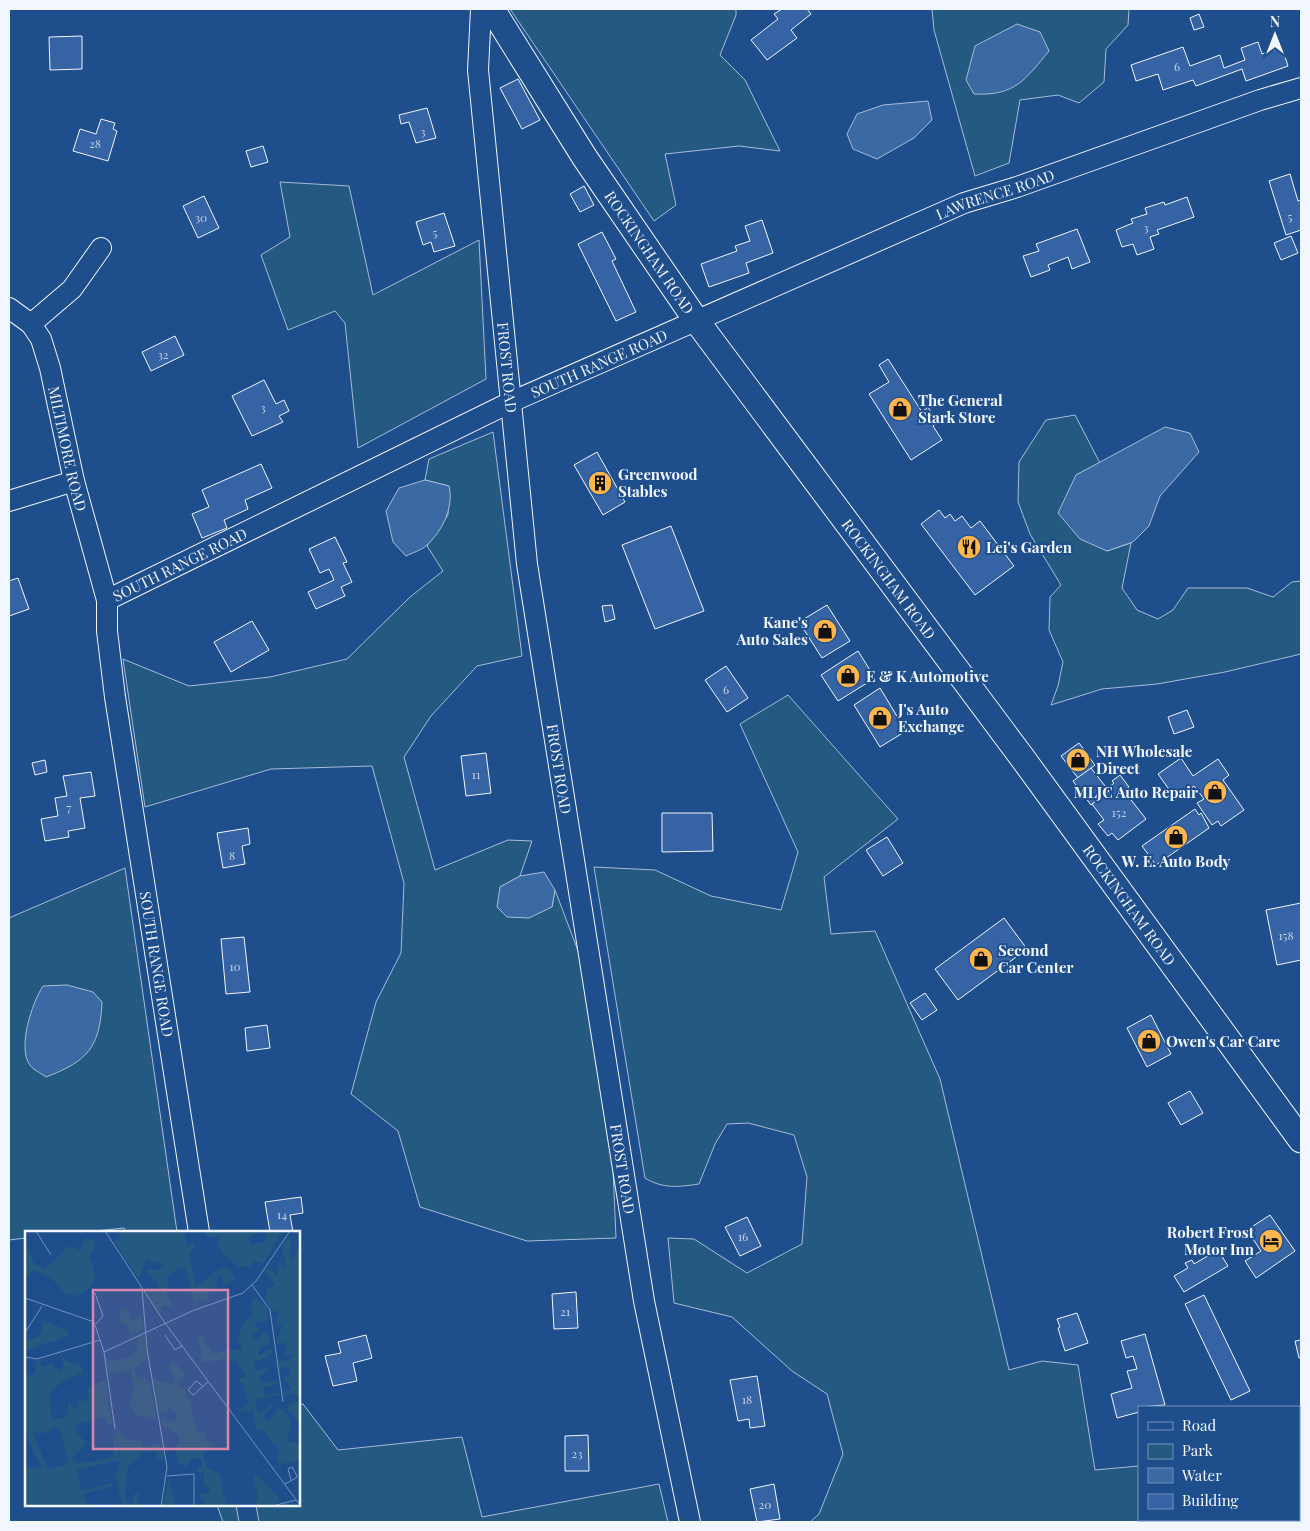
<svg xmlns="http://www.w3.org/2000/svg" width="1310" height="1531" font-family="'Playfair Display',serif">
<style>
.green{fill:#245a82;stroke:#a8bbd7}
.water{fill:#3b69a3;stroke:#a8bbd7}
.building{fill:#3563a3;stroke:#f2f6ff}
.lines{fill:none;stroke-linecap:round;stroke-linejoin:round}
.minor-casing{stroke:#f2f6ff;stroke-width:22}
.major-casing{stroke:#f2f6ff;stroke-width:27}
.minor{stroke:#1f4e8c;stroke-width:20}
.major{stroke:#1f4e8c;stroke-width:25}
.labels{text-anchor:middle;dominant-baseline:central;stroke-width:4;stroke-linejoin:round;paint-order:stroke}
.number-label{font-size:12px;fill:#c3d1e8}
.street-label{font-size:15px;fill:#f2f6ff;stroke:#1f4e8c}
.poi-label{font-size:15px;font-weight:bold;fill:#f2f6ff;stroke:#1f4e8c;text-anchor:start}
.inset-road{fill:none;stroke:#7391ba;stroke-width:1}
.view{fill:#da87ad;fill-opacity:0.15;stroke:#da87ad;stroke-width:2.5}
.inset-edge{fill:none;stroke:#f2f6ff;stroke-width:2.5}
</style>
<rect width="100%" height="100%" fill="#1f4e8c"/>
<g class="green">
<polygon points="510,9 736,9 736,15 720,55 745,80 780,151 739,146 665,154 676,205 654,221"/>
<polygon points="932,9 1129,9 1128,25 1106,49 1104,82 1079,103 1058,95 1020,100 1009,163 975,176 934,30"/>
<polygon points="280,182 349,186 373,295 479,240 486,379 358,448 345,323 335,311 288,330 261,255 290,237"/>
<polygon points="1075,415 1100,463 1076,475 1107,551 1131,543 1122,588 1137,610 1158,619 1173,610 1188,588 1247,588 1273,597 1292,582 1301,581 1301,654 1225,672 1157,684 1102,689 1051,705 1058,686 1063,662 1049,630 1050,597 1061,585 1030,534 1018,502 1019,462 1046,420"/>
<polygon points="493,432 522,656 477,666 431,716 404,757 435,870 508,840 532,841 520,876 500,887 552,907 555,890 583,964 613,1169 616,1238 527,1241 420,1207 398,1131 351,1094 376,1002 401,953 404,883 372,766 271,769 145,807 123,659 189,686 270,677 347,659 410,597 443,571 427,546 448,515 449,486 425,480 429,459"/>
<path d="M 788,695 L 898,819 L 824,877 L 831,934 L 875,931 L 940,1079 L 1009,1370 L 1042,1361 L 1078,1365 L 1095,1470 L 1139,1466 L 1139,1520 L 1160,1520 L 1149,1522 L 810,1522 L 819,1514 L 843,1454 L 827,1394 L 792,1371 L 732,1317 L 674,1303 L 668,1238 L 694,1239 L 747,1273 L 802,1244 L 807,1177 L 794,1135 L 748,1123 L 727,1124 L 715,1144 L 699,1184 C 679,1187 663,1189 645,1178 L 594,867 L 655,870 L 711,896 L 781,910 L 798,852 L 740,724 Z"/>
<polygon points="125,868 177,1232 125,1232 124,1228 86,1232 26,1232 26,1238 9,1240 9,918"/>
<polygon points="299,1404 303,1404 338,1450 462,1437 482,1517 659,1484 668,1522 259,1522 256,1505 299,1505"/>
<polygon points="217,1505 236,1505 239,1522 223,1522"/>
</g>
<g class="water">
<path d="M 1017,24 L 1040,32 L 1049,51 C 1025,80 1015,96 974,94 L 966,80 L 975,46 Z"/>
<polygon points="928,101 932,120 914,138 877,159 853,149 847,134 857,114 883,105"/>
<polygon points="1165,427 1190,433 1199,452 1160,496 1149,526 1133,542 1107,551 1080,539 1058,513 1076,475"/>
<path d="M 425,480 L 449,486 C 454,507 443,530 427,545 C 422,550 412,553 406,556 L 393,542 L 386,511 L 399,488 Z"/>
<polygon points="544,872 555,890 552,907 529,918 507,917 497,907 500,887 520,876"/>
<path d="M 67,985 L 93,992 L 102,1002 C 100,1047 88,1061 46,1077 C 41,1073 33,1070 30,1065 C 17,1048 32,1003 43,986 Z"/>
</g>
<g class="building">
<polygon points="782,9 807,9 811,14 791,30 797,38 767,60 751,40 778,19 774,14"/>
<polygon points="1199,14 1204,27 1194,30 1190,18"/>
<polygon points="82,36 82,69 50,70 49,37"/>
<polygon points="1258,42 1262,54 1282,47 1288,66 1246,81 1242,69 1196,86 1193,80 1163,90 1158,74 1136,81 1131,65 1183,47 1190,66 1220,55 1224,68 1245,60 1241,48"/>
<polygon points="518,79 540,120 522,129 500,88"/>
<polygon points="427,108 436,138 416,143 409,122 401,124 399,115"/>
<polygon points="101,119 115,123 113,129 117,131 108,161 73,151 80,129 96,134"/>
<polygon points="263,146 268,162 251,167 246,151"/>
<polygon points="1290,174 1298,201 1301,200 1301,230 1286,235 1269,181"/>
<polygon points="584,186 594,205 580,212 570,194"/>
<polygon points="204,196 219,228 198,238 183,206"/>
<polygon points="1187,197 1194,217 1157,230 1159,234 1150,237 1154,249 1137,255 1133,244 1122,247 1116,230 1133,223 1131,219 1147,214 1145,208 1164,202 1165,205"/>
<polygon points="444,213 455,246 434,252 431,242 423,245 416,222"/>
<polygon points="762,220 773,253 746,263 749,273 709,287 701,264 737,251 735,246 750,241 745,226"/>
<polygon points="1077,229 1090,262 1072,269 1068,257 1048,265 1050,270 1031,277 1023,256 1039,251 1036,244"/>
<polygon points="602,232 616,259 612,261 636,312 616,321 578,244"/>
<polygon points="1291,236 1298,253 1281,260 1274,243"/>
<polygon points="175,336 184,355 151,371 142,352"/>
<polygon points="888,359 922,412 928,407 938,422 933,426 942,440 911,460 869,394 889,382 879,365"/>
<polygon points="264,380 276,404 284,400 289,411 279,416 283,422 252,436 232,396"/>
<polygon points="597,452 625,502 603,515 574,465"/>
<polygon points="261,464 272,488 245,500 248,509 224,520 227,528 202,538 192,514 209,507 202,490"/>
<polygon points="939,510 945,518 950,514 955,521 962,516 971,528 980,521 1014,566 975,595 921,524"/>
<polygon points="671,526 704,611 655,629 622,545"/>
<polygon points="335,537 347,562 343,563 352,582 341,587 345,596 316,609 308,592 334,580 329,569 320,573 309,549"/>
<polygon points="18,578 29,609 9,616 9,581"/>
<polygon points="612,605 615,619 605,622 602,606"/>
<polygon points="827,605 850,641 822,658 799,622"/>
<polygon points="252,621 269,650 231,672 214,642"/>
<polygon points="858,651 875,678 838,701 821,675"/>
<polygon points="726,666 748,698 727,712 705,680"/>
<polygon points="880,688 906,731 880,747 854,705"/>
<polygon points="1187,710 1194,727 1174,734 1168,717"/>
<polygon points="1079,743 1095,765 1078,778 1061,756"/>
<polygon points="486,753 491,793 466,796 461,756"/>
<polygon points="1181,758 1193,776 1218,759 1229,775 1223,780 1244,810 1221,826 1218,821 1212,825 1197,803 1204,799 1194,786 1176,799 1158,774"/>
<polygon points="45,760 47,772 35,775 32,763"/>
<polygon points="1091,768 1109,791 1091,805 1073,781"/>
<polygon points="91,772 95,796 80,798 85,828 68,831 69,837 45,841 41,819 58,816 55,798 67,796 63,776"/>
<polygon points="1120,775 1129,787 1124,791 1146,819 1118,840 1112,833 1108,836 1098,824 1104,820 1092,804 1109,791 1107,789 1114,783 1112,781"/>
<polygon points="1195,809 1199,815 1201,813 1209,828 1156,865 1142,846"/>
<polygon points="662,813 712,813 713,851 662,852"/>
<polygon points="248,828 250,844 242,846 245,864 223,868 217,833"/>
<polygon points="887,837 903,863 883,876 866,850"/>
<polygon points="1301,903 1301,960 1277,965 1266,910"/>
<polygon points="1004,918 1027,949 958,1000 935,969"/>
<polygon points="244,937 250,992 226,994 221,939"/>
<polygon points="925,993 937,1010 922,1020 910,1003"/>
<polygon points="1151,1015 1171,1054 1147,1067 1127,1028"/>
<polygon points="267,1025 270,1048 247,1051 245,1028"/>
<polygon points="1190,1091 1203,1113 1181,1125 1168,1103"/>
<polygon points="301,1197 303,1213 290,1215 293,1232 270,1232 265,1202"/>
<polygon points="1270,1215 1295,1251 1256,1278 1245,1261 1261,1251 1247,1230"/>
<polygon points="747,1217 761,1246 740,1256 725,1227"/>
<polygon points="1218,1250 1228,1266 1184,1292 1174,1276 1188,1268 1185,1263 1192,1260 1194,1264"/>
<polygon points="576,1292 578,1328 554,1329 552,1294"/>
<polygon points="1204,1295 1250,1391 1231,1400 1185,1304"/>
<polygon points="1077,1313 1088,1343 1065,1351 1058,1328 1060,1327 1057,1319"/>
<polygon points="1145,1334 1165,1405 1139,1407 1139,1412 1117,1418 1111,1394 1132,1388 1127,1371 1137,1369 1133,1356 1126,1358 1121,1341"/>
<polygon points="366,1335 372,1358 353,1363 357,1381 333,1386 325,1356 341,1353 338,1342"/>
<polygon points="1301,1340 1301,1358 1299,1358 1295,1341"/>
<polygon points="757,1376 765,1426 750,1428 749,1419 738,1421 730,1380"/>
<polygon points="588,1435 589,1471 565,1471 565,1436"/>
<polygon points="774,1484 780,1519 757,1522 750,1489"/>
</g>
<g class="lines">
<g class="minor-casing">
<g id="minor">
<path id="s1" d="M 481,9 L 478,70 L 527,564 L 644,1301 L 690,1522"/>
<path id="s2" d="M 9,308 L 31,324 L 41,339 L 50,368 L 74,481 L 107,600"/>
<polyline points="31,324 72,289 101,248"/>
<polyline points="9,501 74,481"/>
<path id="s3" d="M 199,1232 L 115,697 L 107,631 L 107,600 L 511,402 L 964,203 L 1017,187 L 1260,100 L 1301,88"/>
</g>
</g>
<g class="major-casing">
<g id="major">
<path id="s4" d="M 492,9 L 585,158 L 696,320 L 1021,756 L 1301,1140"/>
</g>
</g>
<use href="#minor" class="minor"/>
<use href="#major" class="major"/>
</g>
<defs>
<g id="shop-disc" transform="scale(1.25)"><circle r="9.5" fill="#ffb74d" stroke="#1f4e8c"/><path d="M-5-2.5h2.3a2.7 3.5 0 0 1 5.4 0H5L5.5 6h-11ZM-1.5-2.5h3a1.5 2.3 0 0 0-3 0Z" fill="#111"/></g>
<g id="building-disc" transform="scale(1.25)"><circle r="9.5" fill="#ffb74d" stroke="#1f4e8c"/><path d="M-4-6H4V6H1V3H-1V6H-4ZM-2.5-4.3h1.7v1.8h-1.7ZM.8-4.3h1.7v1.8H.8ZM-2.5-1h1.7V.8h-1.7ZM.8-1h1.7V.8H.8Z" fill="#111"/></g>
<g id="restaurant-disc" transform="scale(1.25)"><circle r="9.5" fill="#ffb74d" stroke="#1f4e8c"/><path d="M-5-6h1v4h1v-4h1v4h1v-4h1v5L-1.5 .5V6h-2V.5L-5-1ZM5-6V6H3V1.5H1.5Q1.5-4 5-6Z" fill="#111"/></g>
<g id="hotel-disc" transform="scale(1.25)"><circle r="9.5" fill="#ffb74d" stroke="#1f4e8c"/><path d="M-6-4.5h1.5V1H6V5H4.5V3h-9V5H-6ZM-4 0a1.8 1.8 0 1 1 3.6 0ZM.5 0V-2.5h3Q6-2.5 6 0Z" fill="#111"/></g>
</defs>
<g fill-rule="evenodd">
<use href="#shop-disc" x="900" y="409"/>
<use href="#building-disc" x="600" y="483"/>
<use href="#restaurant-disc" x="969" y="547"/>
<use href="#shop-disc" x="825" y="631"/>
<use href="#shop-disc" x="848" y="676"/>
<use href="#shop-disc" x="880" y="718"/>
<use href="#shop-disc" x="1078" y="760"/>
<use href="#shop-disc" x="1215" y="792"/>
<use href="#shop-disc" x="1176" y="837"/>
<use href="#shop-disc" x="981" y="959"/>
<use href="#shop-disc" x="1149" y="1041"/>
<use href="#hotel-disc" x="1271" y="1241"/>
</g>
<g class="labels">
<g class="number-label">
<text x="1177" y="66">6</text>
<text x="423" y="131">3</text>
<text x="95" y="143">28</text>
<text x="1290" y="216">5</text>
<text x="201" y="217">30</text>
<text x="1146" y="227">3</text>
<text x="435" y="232">5</text>
<text x="163" y="354">32</text>
<text x="263" y="407">3</text>
<text x="726" y="689">6</text>
<text x="476" y="774">11</text>
<text x="69" y="807">7</text>
<text x="1119" y="812">152</text>
<text x="232" y="855">8</text>
<text x="1286" y="935">158</text>
<text x="235" y="966">10</text>
<text x="282" y="1214">14</text>
<text x="743" y="1236">16</text>
<text x="565" y="1311">21</text>
<text x="747" y="1399">18</text>
<text x="577" y="1453">23</text>
<text x="765" y="1504">20</text>
</g>
<g class="street-label">
<text stroke="none"><textPath href="#s3" startOffset="1616">LAWRENCE ROAD</textPath></text>
<text stroke="none"><textPath href="#s4" startOffset="290">ROCKINGHAM ROAD</textPath></text>
<text stroke="none"><textPath href="#s3" startOffset="1185">SOUTH RANGE ROAD</textPath></text>
<text stroke="none"><textPath href="#s1" startOffset="360">FROST ROAD</textPath></text>
<text stroke="none"><textPath href="#s2" startOffset="158">MILTIMORE ROAD</textPath></text>
<text stroke="none"><textPath href="#s3" startOffset="720">SOUTH RANGE ROAD</textPath></text>
<text stroke="none"><textPath href="#s4" startOffset="695">ROCKINGHAM ROAD</textPath></text>
<text stroke="none"><textPath href="#s1" startOffset="765">FROST ROAD</textPath></text>
<text stroke="none"><textPath href="#s4" startOffset="1100">ROCKINGHAM ROAD</textPath></text>
<text transform="translate(157 964) rotate(81)">SOUTH RANGE ROAD</text>
<text stroke="none"><textPath href="#s1" startOffset="1170">FROST ROAD</textPath></text>
</g>
<g class="poi-label">
<text x="918" y="400">The General<tspan x="918" dy="17">Stark Store</tspan></text>
<text x="618" y="474">Greenwood<tspan x="618" dy="17">Stables</tspan></text>
<text x="986" y="547">Lei's Garden</text>
<text x="808" y="622" text-anchor="end">Kane's<tspan x="808" dy="17">Auto Sales</tspan></text>
<text x="866" y="676">E &amp; K Automotive</text>
<text x="898" y="709">J's Auto<tspan x="898" dy="17">Exchange</tspan></text>
<text x="1096" y="751">NH Wholesale<tspan x="1096" dy="17">Direct</tspan></text>
<text x="1198" y="792" text-anchor="end">MLJC Auto Repair</text>
<text x="1176" y="861" text-anchor="middle">W. E. Auto Body</text>
<text x="998" y="950">Second<tspan x="998" dy="17">Car Center</tspan></text>
<text x="1166" y="1041">Owen's Car Care</text>
<text x="1254" y="1232" text-anchor="end">Robert Frost<tspan x="1254" dy="17">Motor Inn</tspan></text>
</g>
</g>
<g transform="translate(25 1231)">
<rect width="275" height="275" fill="#1f4e8c"/>
<path d="M 93,0 L 159,0 L 162,15 L 167,11 L 171,15 L 164,24 L 171,56 L 197,36 L 205,38 L 210,49 L 197,55 L 199,50 L 196,44 L 193,45 L 190,59 L 185,58 L 182,68 L 173,70 L 169,77 L 163,43 L 160,37 L 153,38 L 143,46 L 142,65 L 148,75 L 137,75 L 135,82 L 120,59 L 133,57 L 134,54 L 121,39 L 135,38 L 139,33 L 121,29 L 114,49 L 89,10 L 96,7 ZM 179,0 L 235,0 L 224,7 L 225,14 L 240,10 L 241,0 L 257,0 L 238,33 L 231,30 L 224,36 L 214,36 L 199,25 L 192,11 L 195,5 L 183,6 ZM 263,5 L 267,10 L 264,28 L 269,26 L 275,14 L 275,164 L 268,162 L 259,165 L 257,161 L 267,157 L 258,147 L 265,145 L 265,139 L 260,135 L 254,139 L 253,128 L 262,130 L 268,125 L 259,123 L 262,112 L 251,113 L 257,95 L 250,91 L 254,81 L 246,79 L 240,68 L 243,57 L 250,53 L 240,40 L 242,37 L 254,46 L 252,33 L 261,37 L 257,14 ZM 60,7 L 69,9 L 70,18 L 64,25 L 70,42 L 69,53 L 53,65 L 41,63 L 26,47 L 9,39 L 0,49 L 0,11 L 8,31 L 20,39 L 44,15 L 55,19 ZM 230,67 L 241,76 L 243,90 L 232,90 L 230,95 L 236,99 L 225,106 L 232,109 L 238,101 L 242,103 L 246,111 L 237,115 L 233,123 L 235,125 L 245,118 L 248,121 L 242,127 L 229,131 L 229,137 L 233,139 L 246,136 L 234,146 L 238,152 L 253,150 L 253,153 L 238,157 L 238,159 L 240,164 L 253,161 L 254,164 L 230,169 L 232,180 L 236,182 L 245,174 L 248,175 L 238,185 L 244,190 L 254,178 L 260,180 L 265,190 L 263,210 L 275,214 L 275,230 L 254,233 L 251,225 L 255,220 L 238,200 L 231,198 L 228,179 L 213,181 L 223,170 L 218,153 L 214,151 L 214,147 L 221,146 L 212,130 L 206,130 L 204,127 L 176,132 L 177,120 L 173,111 L 176,103 L 181,107 L 177,112 L 185,115 L 187,123 L 217,117 L 213,108 L 217,96 L 228,82 L 226,69 ZM 97,78 L 104,78 L 106,90 L 117,84 L 118,98 L 105,106 L 103,93 L 97,93 L 95,86 ZM 22,91 L 43,100 L 44,105 L 0,120 L 0,108 L 11,107 L 16,102 L 18,92 ZM 119,104 L 122,127 L 109,138 L 113,149 L 123,146 L 119,153 L 125,151 L 131,187 L 111,184 L 104,173 L 109,158 L 106,139 L 83,143 L 80,127 L 87,130 L 103,127 L 113,118 L 112,107 ZM 36,122 L 42,131 L 55,133 L 58,141 L 35,152 L 25,163 L 27,189 L 42,186 L 44,168 L 48,179 L 53,176 L 52,171 L 62,169 L 64,156 L 80,149 L 87,193 L 83,194 L 80,186 L 51,194 L 50,200 L 61,212 L 47,227 L 54,233 L 89,226 L 89,197 L 95,229 L 52,239 L 56,260 L 86,252 L 88,255 L 58,263 L 63,275 L 0,275 L 0,237 L 16,236 L 0,202 L 0,138 L 2,144 L 10,143 L 11,130 L 14,129 L 17,136 L 27,133 L 34,141 L 39,136 ZM 29,196 L 34,198 L 44,230 L 40,234 L 23,238 L 7,201 L 22,202 ZM 149,131 L 161,144 L 153,150 L 154,156 L 158,156 L 165,171 L 172,201 L 179,201 L 181,211 L 186,211 L 188,216 L 178,219 L 180,232 L 184,238 L 195,243 L 201,275 L 171,275 L 180,272 L 172,262 L 183,262 L 185,257 L 179,254 L 179,241 L 171,241 L 177,233 L 176,228 L 167,227 L 160,236 L 154,232 L 150,218 L 155,210 L 153,204 L 137,194 L 137,187 L 145,191 L 151,188 L 151,181 L 145,175 L 140,182 L 134,181 L 129,149 L 148,153 L 150,147 L 144,134 ZM 271,170 L 275,171 L 275,192 L 262,178 L 265,172 ZM 91,199 L 103,209 L 115,208 L 118,216 L 136,213 L 139,228 L 133,228 L 131,219 L 120,220 L 103,236 L 100,265 L 103,273 L 107,272 L 109,263 L 114,263 L 112,275 L 97,275 L 91,243 L 96,228 ZM 232,243 L 252,264 L 254,269 L 249,275 L 228,275 L 233,267 L 228,244 ZM 144,246 L 150,275 L 137,275 Z" fill="#245a82" fill-rule="evenodd"/>
<path class="inset-road" d="M 11,0 L 26,24M 80,0 L 140,92 L 275,274M 227,54 L 245,79 L 258,171M 117,58 L 122,118 L 142,236 L 136,275M 70,62 L 78,85 L 71,93M 0,67 L 69,91 L 79,121M 0,102 L 17,75M 140,104 L 150,119 L 157,115M 0,126 L 12,128 L 75,109M 178,155 L 171,150 L 163,159 L 168,164 L 183,151M 90,198 L 79,121 L 167,80 L 218,62 L 231,50 L 265,0M 142,245 L 169,243 L 169,275M 260,253 L 271,247 L 272,245 L 267,236 L 263,238 L 266,249M 251,274 L 271,269"/>
<path class="view" d="M 68,59 L 203,59 L 203,218 L 68,218 Z"/>
<rect width="275" height="275" class="inset-edge"/>
</g>
<rect width="1310" height="1531" fill="none" stroke="#f2f6ff" stroke-width="20"/>
<rect x="1138" y="1406" width="162" height="115" fill="#1f4e8c" stroke="#7391ba"/>
<rect x="1148" y="1422" width="25" height="8" fill="#1f4e8c" stroke="#7391ba"/>
<text x="1182" y="1431" font-size="15" fill="#f2f6ff">Road</text>
<rect x="1148" y="1444" width="25" height="15" fill="#245a82" stroke="#7391ba"/>
<text x="1182" y="1456" font-size="15" fill="#f2f6ff">Park</text>
<rect x="1148" y="1468" width="25" height="15" fill="#3b69a3" stroke="#7391ba"/>
<text x="1182" y="1481" font-size="15" fill="#f2f6ff">Water</text>
<rect x="1148" y="1494" width="25" height="15" fill="#3563a3" stroke="#7391ba"/>
<text x="1182" y="1506" font-size="15" fill="#f2f6ff">Building</text>
<g transform="translate(1275 35)" stroke="#1f4e8c" stroke-width="4" paint-order="stroke">
<path d="M0-4L9 19L0 12L-9 19Z" fill="#f2f6ff"/>
<text y="-8" font-size="14" font-weight="bold" text-anchor="middle" fill="#f2f6ff">N</text>
</g>
</svg>
